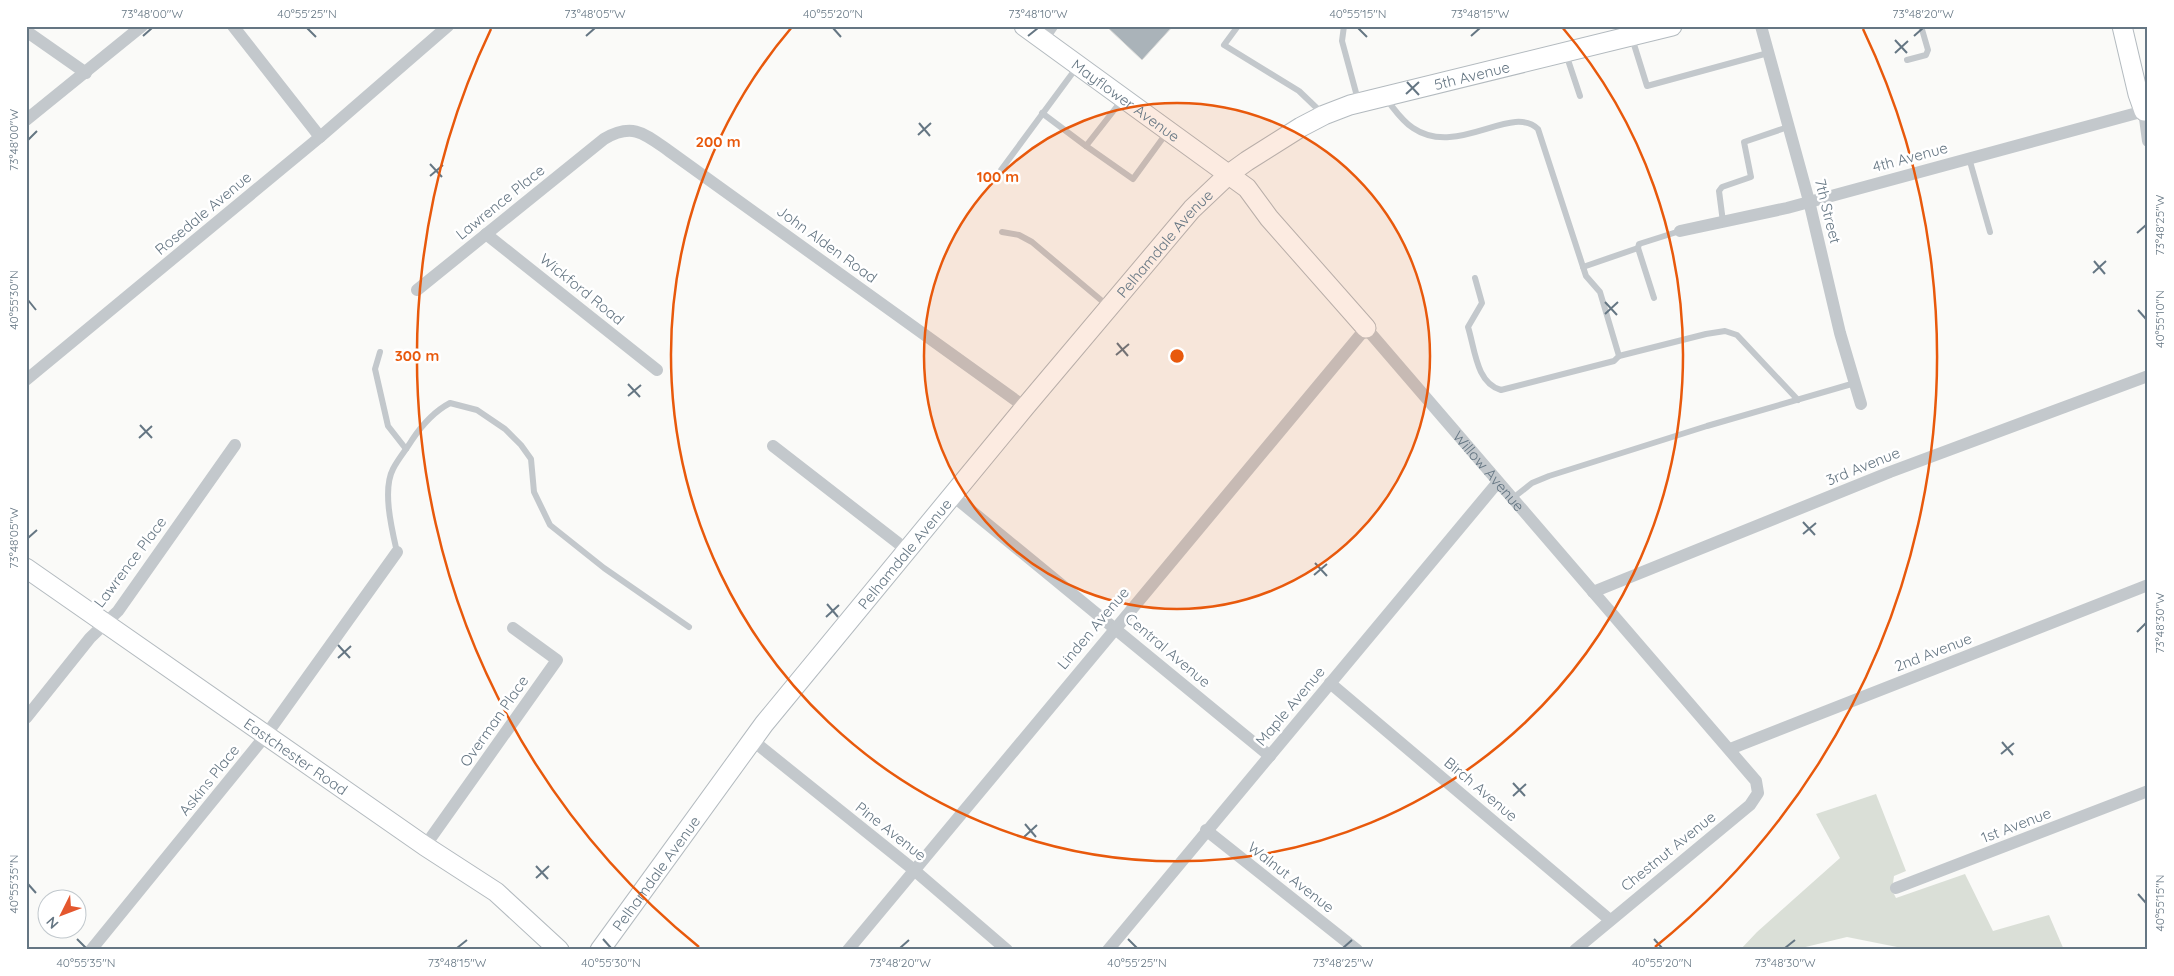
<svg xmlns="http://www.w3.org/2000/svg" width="2174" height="976" font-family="Quicksand,sans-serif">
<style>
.green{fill:#dadfd7}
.building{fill:#aab3b9;stroke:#dcdcda}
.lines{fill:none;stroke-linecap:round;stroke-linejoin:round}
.secondary-casing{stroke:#b3babf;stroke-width:21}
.lane{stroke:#c3c8cc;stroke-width:6}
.street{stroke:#c3c8cc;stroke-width:12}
.secondary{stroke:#fff;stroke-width:19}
.ticks{fill:none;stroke:#657683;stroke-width:2}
.ring{fill:none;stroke:#e8590c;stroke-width:2.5}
.labels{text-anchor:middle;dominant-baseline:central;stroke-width:5;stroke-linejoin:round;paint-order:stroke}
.street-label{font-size:15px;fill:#657683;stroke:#fff}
.centre{fill:#e8590c;stroke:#fff;stroke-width:2.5}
.ring-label{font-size:15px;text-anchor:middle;font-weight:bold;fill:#e8590c;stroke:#fff;stroke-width:5;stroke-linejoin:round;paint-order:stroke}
.neatline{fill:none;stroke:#657683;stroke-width:2}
.ticks-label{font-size:12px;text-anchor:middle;fill:#657683}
</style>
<rect width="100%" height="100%" fill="#fafaf8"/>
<polygon class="green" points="1876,794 1906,871 1894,876 1892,890 1896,898 1965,874 1993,931 2049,915 2064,950 1912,950 1847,937 1793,950 1740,950 1757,932 1840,858 1816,814"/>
<polygon class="building" points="1106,26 1173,26 1142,60"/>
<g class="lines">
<g class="secondary-casing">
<g id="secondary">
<path id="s2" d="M 1024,26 L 1247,188 L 1269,218 L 1366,328"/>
<polyline points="2122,26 2138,94 2144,111"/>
<path id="s3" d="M 26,568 L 425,846 L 496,892 L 559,950"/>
<path id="s4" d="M 600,950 L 764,724 L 1025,407 L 1192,209 L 1229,174 L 1247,161 L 1301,127 L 1324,115 L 1350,105 L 1672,26"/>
</g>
</g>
<g class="lane">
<polyline points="1238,26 1224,45 1299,91 1323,114"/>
<polyline points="1344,26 1342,41 1358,100"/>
<polyline points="1632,38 1647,86 1768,53"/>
<polyline points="1566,54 1580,96"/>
<polyline points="1907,60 1926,55 1928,50 1921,26"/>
<path d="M 1387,100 C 1395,110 1402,121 1413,128 C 1457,158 1512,103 1538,129 L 1586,276 L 1600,292 L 1619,356 L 1614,361 L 1501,390 C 1476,383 1475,349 1468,327 L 1482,303 L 1475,278"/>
<polyline points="1042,113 1086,146 1122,100"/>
<polyline points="1086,146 1133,179 1168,131"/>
<polyline points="1969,158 1990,232"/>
<polyline points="1001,170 1077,67"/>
<polyline points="1723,222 1719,191 1722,187 1751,177 1744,142 1788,127"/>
<polyline points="1002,232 1019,235 1032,242 1108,306"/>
<polyline points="1583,267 1638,248"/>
<polyline points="1654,298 1638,248 1639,244 1680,231"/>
<polyline points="380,352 375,369 388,426 406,449"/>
<polyline points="1619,356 1706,334 1725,331 1737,335 1798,400"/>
<polyline points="1513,498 1532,483 1549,476 1707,426 1855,383"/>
<path d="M 397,552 C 392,530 382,490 393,469 C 398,459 406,450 412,440 C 422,425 433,412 450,403 L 477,410 L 505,429 L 521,445 L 531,459 L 534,492 L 550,525 L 604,568 L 689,627"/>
</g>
<g class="street">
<polyline points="233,26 320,137"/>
<polyline points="1761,26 1809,201 1840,333 1861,404"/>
<polyline points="26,31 86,73"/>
<polyline points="1043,39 1052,26"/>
<polyline points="2144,111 2148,141"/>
<polyline points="26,120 142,26"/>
<polyline points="1680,231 1787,208 2148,110"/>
<polyline points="486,234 657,370"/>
<path d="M 417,290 L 604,139 C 633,122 645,134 669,151 L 1025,407"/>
<polyline points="26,380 320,137 448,26"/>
<polyline points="773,446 907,550"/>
<polyline points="952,495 1270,756"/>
<polyline points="1593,592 1890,472 2148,376"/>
<polyline points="1330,683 1610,920"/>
<polyline points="26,718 90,638 118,611 235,445"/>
<polyline points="752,740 914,870 1007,950"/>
<polyline points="1730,749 2148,585"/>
<polyline points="1206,830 1357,950"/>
<polyline points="425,846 557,660 513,628"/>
<polyline points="1896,888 2148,791"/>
<polyline points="91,950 266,735 397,552"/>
<path id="s1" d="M 848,950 L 1366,328 L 1756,781 L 1758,793 L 1750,805 L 1575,950"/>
<polyline points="1108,950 1498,482"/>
</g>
<use href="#secondary" class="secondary"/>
</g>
<path class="ticks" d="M 307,28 L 316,37M 833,28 L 841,37M 1358,28 L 1367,37M 143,36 L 152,28M 586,36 L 595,28M 1028,36 L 1038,28M 1471,36 L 1480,28M 1914,36 L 1923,28M 1895,40 L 1907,53M 1895,53 L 1908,41M 1407,82 L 1419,95M 1406,94 L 1419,82M 919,123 L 930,136M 918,135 L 931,123M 28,140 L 37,131M 430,164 L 442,177M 430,176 L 443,165M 2137,233 L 2146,225M 2094,261 L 2105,274M 2093,273 L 2106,261M 28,300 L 36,310M 1605,302 L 1617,315M 2138,310 L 2146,319M 1605,314 L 1618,302M 1117,343 L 1128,356M 1116,355 L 1129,344M 628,384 L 640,397M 628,396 L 641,385M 140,425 L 152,438M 139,438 L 152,426M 1803,522 L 1815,535M 1803,534 L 1816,523M 28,538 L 37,530M 1315,563 L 1327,576M 1314,575 L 1327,564M 827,604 L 838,617M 826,617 L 839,605M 2137,632 L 2146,623M 338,645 L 350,658M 338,658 L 351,646M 2002,742 L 2013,755M 2001,754 L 2014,743M 1513,783 L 1525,796M 1513,796 L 1526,784M 1025,824 L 1036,837M 1024,837 L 1037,825M 536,866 L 548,879M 536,878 L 549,866M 28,884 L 36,893M 2138,894 L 2146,903M 77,939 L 86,948M 603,939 L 611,948M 1128,939 L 1137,948M 1654,939 L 1662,948M 457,948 L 467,940M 900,948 L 909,940M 1343,948 L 1352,940M 1785,948 L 1795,940"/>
<circle cx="1177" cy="356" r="253" fill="#e8590c" fill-opacity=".12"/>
<g class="ring">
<circle cx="1177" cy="356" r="253"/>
<path d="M1562 27A506 506 0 1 1 792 27"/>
<path d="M699 947A760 760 0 0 1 491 29M1863 29A760 760 0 0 1 1655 947"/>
</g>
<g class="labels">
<g class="street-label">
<text stroke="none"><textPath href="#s4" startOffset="1265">5th Avenue</textPath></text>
<text stroke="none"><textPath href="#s2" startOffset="126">Mayflower Avenue</textPath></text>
<text transform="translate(1910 157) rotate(-15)">4th Avenue</text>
<text transform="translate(500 202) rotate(-39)">Lawrence Place</text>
<text transform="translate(1828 211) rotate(76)">7th Street</text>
<text transform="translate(203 213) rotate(-40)">Rosedale Avenue</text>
<text stroke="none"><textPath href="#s4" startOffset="905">Pelhamdale Avenue</textPath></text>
<text transform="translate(827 244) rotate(36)">John Alden Road</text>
<text transform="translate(582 289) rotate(39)">Wickford Road</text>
<text transform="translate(1863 466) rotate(-22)">3rd Avenue</text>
<text stroke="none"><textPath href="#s1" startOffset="998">Willow Avenue</textPath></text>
<text stroke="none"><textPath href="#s4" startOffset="500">Pelhamdale Avenue</textPath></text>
<text transform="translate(130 562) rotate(-53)">Lawrence Place</text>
<text transform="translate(1093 628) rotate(-50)">Linden Avenue</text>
<text transform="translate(1168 650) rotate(40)">Central Avenue</text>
<text transform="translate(1933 652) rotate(-21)">2nd Avenue</text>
<text transform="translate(1290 706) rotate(-50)">Maple Avenue</text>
<text transform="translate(494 721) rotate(-55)">Overman Place</text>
<text stroke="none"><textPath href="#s3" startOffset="329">Eastchester Road</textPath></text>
<text transform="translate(209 780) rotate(-51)">Askins Place</text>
<text transform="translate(1481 789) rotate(40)">Birch Avenue</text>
<text transform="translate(2016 825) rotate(-21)">1st Avenue</text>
<text transform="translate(891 831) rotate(38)">Pine Avenue</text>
<text transform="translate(1668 851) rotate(-39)">Chestnut Avenue</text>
<text stroke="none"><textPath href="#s4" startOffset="95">Pelhamdale Avenue</textPath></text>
<text transform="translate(1291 877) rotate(38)">Walnut Avenue</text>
</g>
</g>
<circle cx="1177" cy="356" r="8" class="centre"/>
<g class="ring-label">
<text x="718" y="147">200 m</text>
<text x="998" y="182">100 m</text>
<text x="417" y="361">300 m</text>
</g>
<rect width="2174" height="976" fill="none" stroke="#ffffff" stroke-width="55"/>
<g transform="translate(62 914) rotate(228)"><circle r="24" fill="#ffffff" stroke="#c1c8cd"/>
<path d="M0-4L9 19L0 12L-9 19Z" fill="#e4572e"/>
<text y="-8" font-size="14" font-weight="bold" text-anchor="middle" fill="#657683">N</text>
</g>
<rect x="28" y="28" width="2118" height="920" class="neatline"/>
<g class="ticks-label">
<text x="152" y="18">73°48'00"W</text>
<text x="307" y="18">40°55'25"N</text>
<text x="595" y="18">73°48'05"W</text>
<text x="833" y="18">40°55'20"N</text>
<text x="1038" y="18">73°48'10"W</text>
<text x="1358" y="18">40°55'15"N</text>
<text x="1480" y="18">73°48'15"W</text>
<text x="1923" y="18">73°48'20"W</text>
<text transform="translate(14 140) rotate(-90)" y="4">73°48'00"W</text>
<text transform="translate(2160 225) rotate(-90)" y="4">73°48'25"W</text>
<text transform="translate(14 300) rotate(-90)" y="4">40°55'30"N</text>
<text transform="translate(2160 319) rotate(-90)" y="4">40°55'10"N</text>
<text transform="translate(14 538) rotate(-90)" y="4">73°48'05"W</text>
<text transform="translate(2160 623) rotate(-90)" y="4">73°48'30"W</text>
<text transform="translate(14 884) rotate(-90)" y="4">40°55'35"N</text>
<text transform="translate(2160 903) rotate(-90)" y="4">40°55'15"N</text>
<text x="86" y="967">40°55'35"N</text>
<text x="457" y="967">73°48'15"W</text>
<text x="611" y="967">40°55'30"N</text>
<text x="900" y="967">73°48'20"W</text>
<text x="1137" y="967">40°55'25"N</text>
<text x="1343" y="967">73°48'25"W</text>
<text x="1662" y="967">40°55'20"N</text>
<text x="1785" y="967">73°48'30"W</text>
</g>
</svg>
